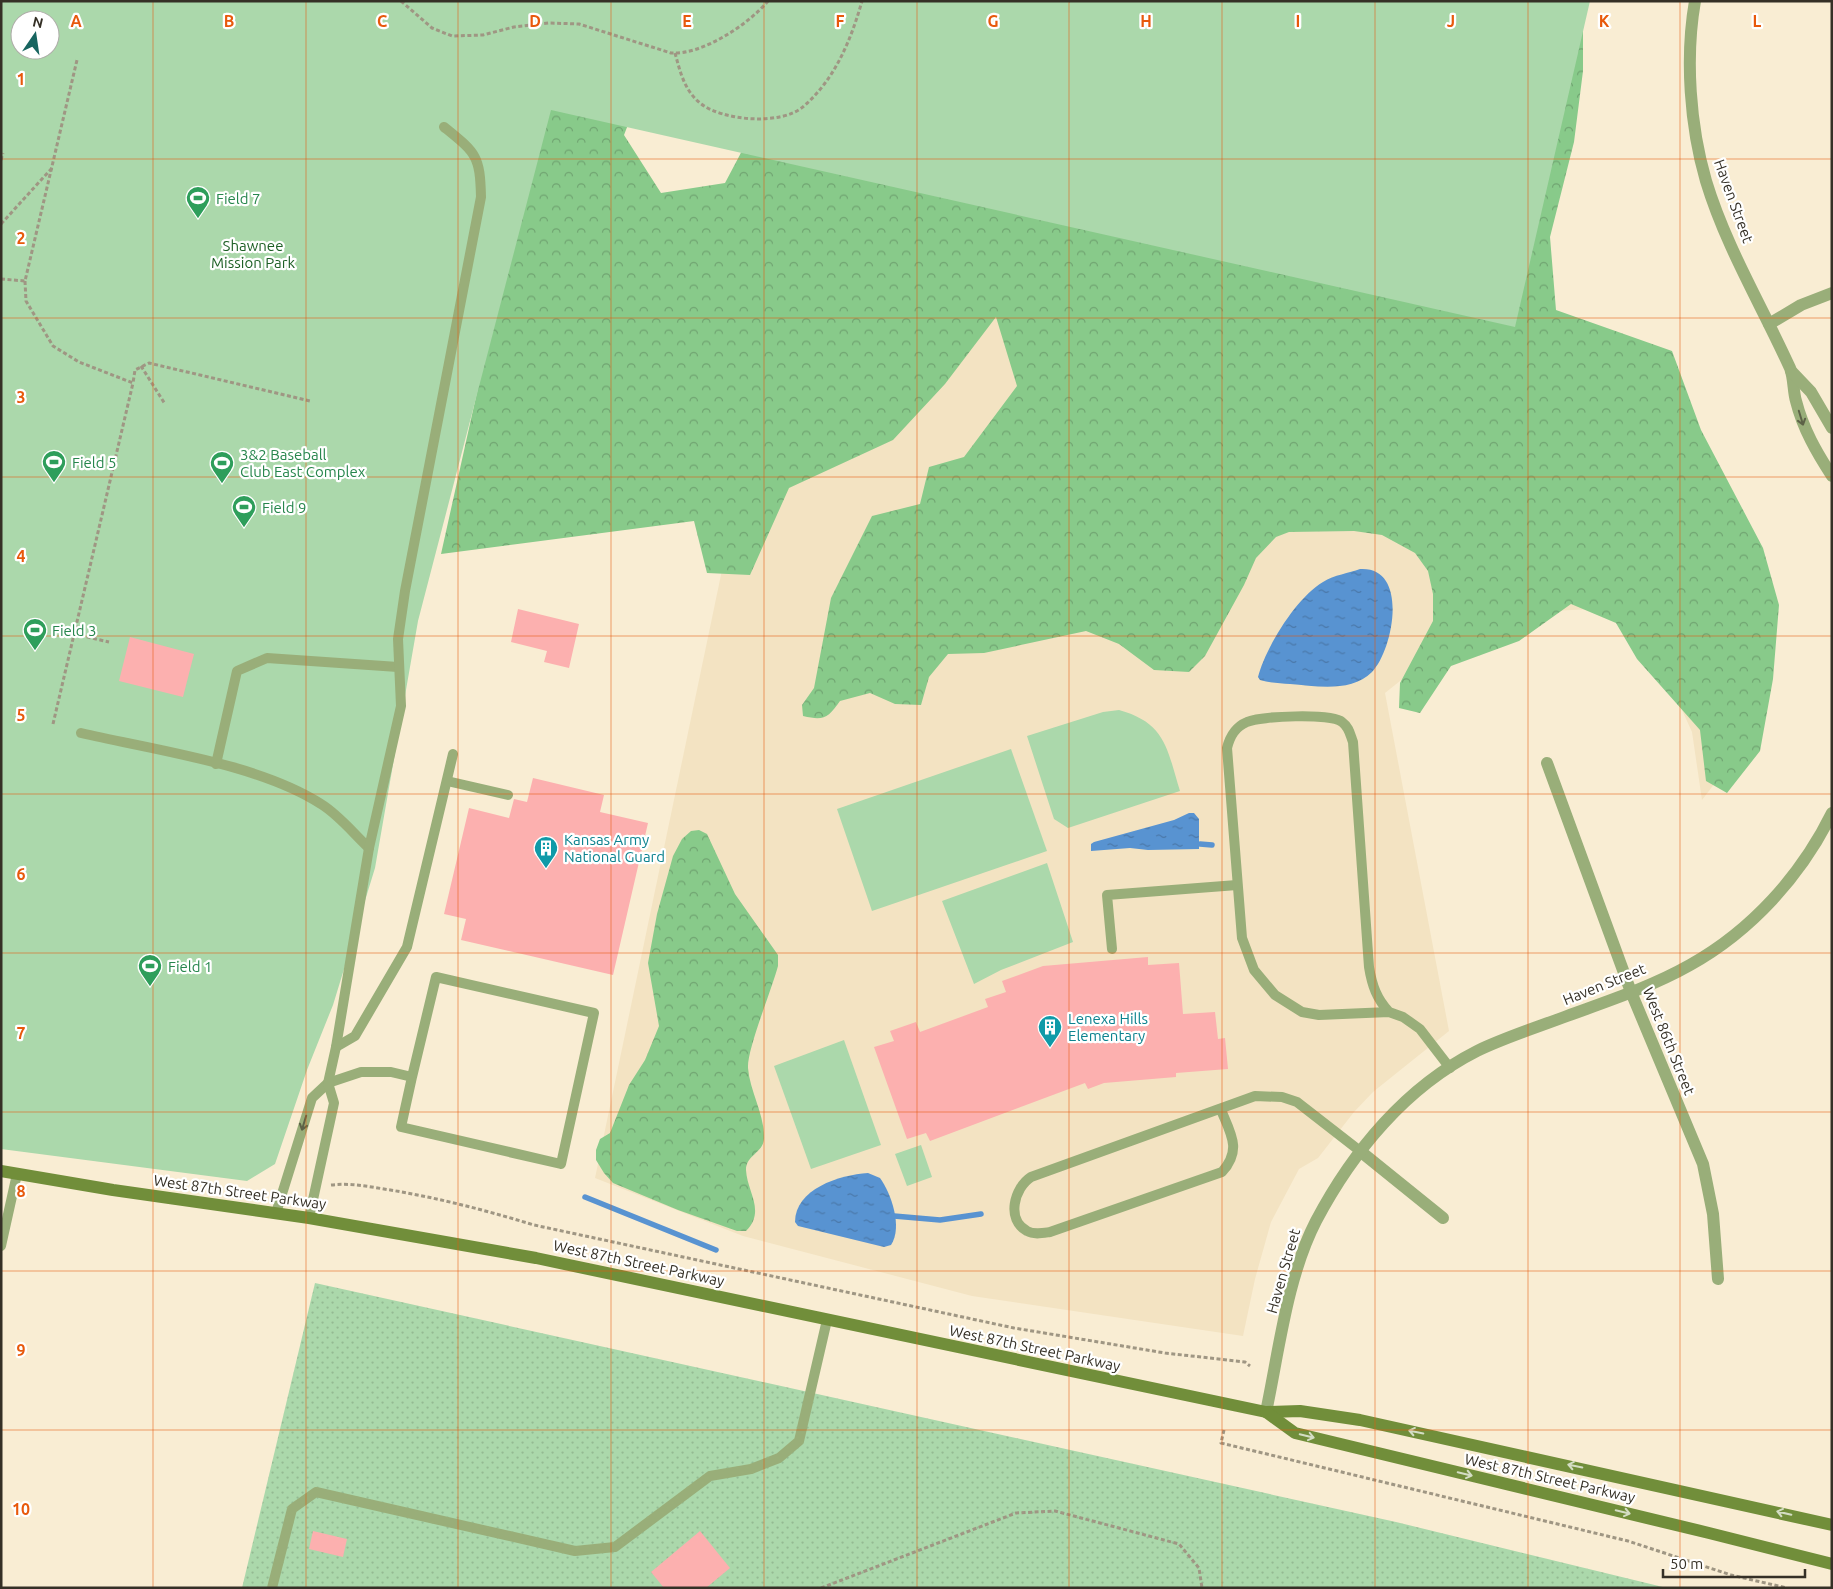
<svg xmlns="http://www.w3.org/2000/svg" width="1833" height="1589" font-family="Ubuntu,sans-serif">
<style>
.built{fill:#f3e3c2}
.grass{fill:url(#grass-dots)}
.forest{fill:url(#forest-crowns)}
.green{fill:#abd8ab;fill-rule:evenodd}
.water{fill:url(#water-ripples)}
.lines{fill:none;stroke-linecap:round;stroke-linejoin:round}
.stream{stroke:#5893d1;stroke-width:5.5}
.building{fill:#fcb0af}
.path{stroke:#9f9683;stroke-width:3;stroke-dasharray:4 2.5;stroke-linecap:butt}
.service{stroke:#99ae79;stroke-width:10}
.minor{stroke:#99ae79;stroke-width:12}
.secondary{stroke:#718e3a;stroke-width:12}
.oneway{stroke:#5d6247}
.oneway2{stroke:#d4ddc4}
.grid{fill:none;stroke:#e8590c;stroke-width:1;stroke-opacity:0.55}
.labels{text-anchor:middle;dominant-baseline:central;stroke-width:4.5;stroke-linejoin:round;paint-order:stroke}
.leisure-label{font-size:15px;fill:#27864d;stroke:#fff;text-anchor:start}
.street-label{font-size:15px;fill:#353026;stroke:#fff}
.park-label{font-size:15px;fill:#1c5f24;stroke:#fff}
.culture-label{font-size:15px;fill:#0d838f;stroke:#fff;text-anchor:start}
.grid-label{font-size:16px;text-anchor:middle;font-weight:bold;fill:#e8590c;stroke:#fff;stroke-width:4.5;stroke-linejoin:round;paint-order:stroke}
</style>
<defs>
<pattern id="grass-dots" width="8" height="8" patternUnits="userSpaceOnUse" patternTransform="scale(1.25)"><rect width="8" height="8" fill="#abd8ab"/><path d="M2 2h.1M6 6h.1" fill="none" stroke="#94ba93" stroke-width="1.8" stroke-linecap="round"/></pattern>
<pattern id="forest-crowns" width="20" height="18" patternUnits="userSpaceOnUse" patternTransform="scale(1.25)"><rect width="20" height="18" fill="#88ca8a"/><path d="M2 6a3 3 0 1 1 6 0M12 15a3 3 0 1 1 6 0" fill="none" stroke="#70a471"/></pattern>
<pattern id="water-ripples" width="26" height="14" patternUnits="userSpaceOnUse" patternTransform="scale(1.25)"><rect width="26" height="14" fill="#5893d1"/><path d="M2 4q2-2 4 0t4 0M15 11q2-2 4 0t4 0" fill="none" stroke="#4a78a9"/></pattern>
</defs>
<rect width="100%" height="100%" fill="#f9edd3"/>
<polygon class="built" points="806,168 1653,358 1744,745 1702,800 1692,732 1652,644 1612,608 1532,612 1460,633 1385,693 1449,1031 1373,1092 1354,1112 1318,1158 1299,1169 1271,1222 1255,1279 1243,1336 972,1296 743,1236 595,1178"/>
<polygon class="grass" points="315,1283 1396,1522 1667,1588 242,1588"/>
<g class="forest">
<path d="M 1583,1 L 1583,71 L 1574,142 L 1550,237 L 1556,310 L 1672,351 L 1701,430 L 1763,548 L 1779,605 L 1773,679 L 1760,751 L 1727,793 L 1706,781 L 1700,730 L 1637,659 L 1616,623 L 1571,604 L 1519,641 L 1451,666 L 1420,713 L 1399,708 L 1400,683 L 1433,621 L 1433,594 L 1428,571 L 1415,553 L 1382,535 L 1354,531 L 1289,532 L 1276,537 L 1256,558 L 1244,585 L 1205,656 L 1189,672 L 1154,670 L 1119,644 L 1086,631 L 984,653 L 948,654 L 929,677 L 921,705 L 895,704 L 870,693 L 840,701 C 828,718 824,721 803,716 L 802,705 L 814,688 L 831,598 L 872,516 L 920,504 L 929,467 L 964,457 L 1017,386 L 996,317 L 945,384 L 893,440 L 789,488 L 750,575 L 707,573 L 694,521 L 441,554 L 522,190 L 503,117 L 650,68 L 624,135 L 661,193 L 725,183 L 781,77 Z"/>
<path d="M 699,830 L 707,834 L 735,894 L 778,955 L 778,966 C 772,989 747,1049 748,1068 C 750,1092 765,1115 764,1139 C 763,1153 746,1155 746,1170 C 747,1192 766,1211 746,1231 L 737,1231 L 678,1210 L 613,1183 L 604,1173 L 596,1160 L 596,1150 L 600,1139 L 610,1133 L 629,1085 L 645,1060 L 659,1026 L 648,963 L 657,914 L 673,856 L 682,839 L 691,831 Z"/>
</g>
<g class="green">
<path d="M 1,1 L 1590,1 L 1515,327 L 551,110 L 418,621 L 375,868 L 333,1005 L 307,1070 L 275,1164 L 247,1181 L 1,1149 ZM 20,20 L 50,20 L 50,50 L 20,50 Z"/>
<path d="M 1119,710 C 1166,723 1167,749 1180,791 L 1068,828 L 1054,819 L 1027,736 L 1103,712 Z"/>
<polygon points="1011,749 1047,851 872,911 837,809"/>
<polygon points="1047,863 1073,942 1001,970 974,984 942,901"/>
<polygon points="844,1040 881,1145 811,1169 774,1066"/>
<polygon points="921,1145 932,1177 907,1186 895,1154"/>
</g>
<g class="water">
<path d="M 1360,569 C 1410,566 1393,651 1372,672 C 1351,693 1316,686 1290,684 C 1280,683 1270,683 1260,680 L 1258,677 C 1266,647 1296,598 1323,582 C 1334,575 1349,573 1360,569 Z"/>
<polygon points="1189,813 1194,813 1199,819 1199,849 1148,850 1130,848 1091,851 1091,844 1094,842 1174,820"/>
<path d="M 868,1173 L 880,1178 C 891,1193 903,1227 891,1245 L 884,1247 L 798,1226 L 795,1222 C 795,1189 839,1175 868,1173 Z"/>
</g>
<g class="lines">
<g class="stream">
<polyline points="1200,844 1212,845"/>
<polyline points="585,1197 716,1250"/>
<polyline points="894,1216 940,1220 981,1214"/>
</g>
</g>
<g class="building">
<polygon points="518,609 579,624 569,668 544,662 547,651 511,642"/>
<polygon points="130,637 194,654 183,697 119,681"/>
<polygon points="533,778 604,795 600,812 648,823 613,975 461,940 466,919 444,914 469,808 509,818 514,799 527,802"/>
<polygon points="1148,957 1148,965 1179,963 1183,1014 1215,1012 1218,1039 1225,1038 1228,1069 1176,1073 1176,1077 1104,1083 1088,1089 1085,1083 930,1141 926,1133 907,1139 874,1047 894,1041 890,1031 916,1022 920,1032 988,1007 985,999 1006,992 1002,981 1043,966"/>
<polygon points="313,1531 347,1539 343,1557 309,1549"/>
<polygon points="700,1531 730,1568 706,1588 664,1588 651,1572"/>
</g>
<g class="lines">
<g class="path">
<path d="M 401,1 L 432,28 L 452,36 L 483,35 L 514,27 L 549,23 L 579,24 L 671,53 C 702,55 748,25 768,1"/>
<polyline points="1069,1 1070,1"/>
<path d="M 675,53 C 680,71 684,90 700,103 C 722,121 782,126 804,106 C 835,79 851,40 862,1"/>
<polyline points="1,160 3,153"/>
<polyline points="1,224 52,168"/>
<polyline points="1,279 25,281 77,60"/>
<polyline points="25,281 26,301 53,346 79,362 133,383 135,370 149,363 310,401"/>
<polyline points="141,366 165,404"/>
<polyline points="74,634 109,642"/>
<polyline points="53,724 133,383"/>
<path d="M 331,1185 C 349,1183 366,1186 384,1189 C 435,1197 485,1210 534,1225 L 1014,1328 L 1165,1353 L 1245,1362 L 1250,1366"/>
<polyline points="1224,1430 1221,1443 1628,1541 1731,1575 1787,1588"/>
<polyline points="821,1588 1016,1513 1055,1511 1179,1544 1199,1568 1202,1588"/>
</g>
<g class="service">
<path d="M 81,733 C 154,750 259,764 321,804 C 339,815 354,834 369,848"/>
<polyline points="216,764 237,671 267,658 398,667"/>
<polyline points="447,781 508,795"/>
<polyline points="1112,949 1107,895 1237,885"/>
<path d="M 1389,1012 C 1377,999 1372,986 1369,967 L 1353,742 C 1350,734 1349,727 1342,722 C 1332,713 1260,716 1247,722 C 1235,727 1230,736 1227,748 L 1242,938 L 1254,970 L 1275,995 L 1302,1012 L 1319,1015 L 1389,1012 L 1403,1017 L 1420,1029 L 1450,1068"/>
<polyline points="336,1047 355,1036 407,947 453,754"/>
<path d="M 1221,1110 C 1231,1134 1242,1150 1222,1172 L 1050,1232 C 1043,1233 1034,1235 1027,1231 C 1006,1220 1014,1188 1031,1177 L 1255,1096 L 1282,1097 L 1297,1102 L 1360,1151"/>
<polyline points="276,1213 312,1098 328,1083 361,1072 391,1072 412,1077 436,977 594,1013 561,1164 401,1127 412,1077"/>
<path d="M 309,1218 L 334,1103 L 328,1083 L 336,1047 L 369,848 L 401,706 L 398,639 L 405,591 L 481,197 C 480,155 476,153 444,127"/>
<polyline points="1,1246 17,1174"/>
<polyline points="272,1588 292,1509 316,1492 575,1551 615,1547 710,1476 751,1469 779,1458 799,1441 827,1320"/>
</g>
<g class="minor">
<path d="M 1695,1 C 1685,58 1690,126 1706,181 C 1726,247 1762,306 1790,368 C 1794,378 1793,391 1796,401 C 1803,429 1817,453 1832,476"/>
<polyline points="1769,324 1801,305 1832,293"/>
<polyline points="1791,371 1811,392 1832,428"/>
<polyline points="1547,763 1631,992 1703,1164 1713,1214 1718,1279"/>
<polyline points="1360,1151 1443,1218"/>
<path d="M 1266,1412 C 1279,1351 1287,1277 1316,1221 C 1353,1151 1406,1087 1477,1051 C 1506,1037 1538,1027 1567,1016 C 1608,1001 1651,987 1690,965 C 1751,931 1801,876 1832,813"/>
</g>
<g class="secondary">
<polyline points="1,1171 113,1190 309,1218 536,1258 1266,1412 1300,1411 1360,1420 1832,1525"/>
<polyline points="1266,1412 1295,1433 1709,1533 1832,1564"/>
</g>
</g>
<defs><path id="oneway-shaft" d="M-6 0H5M1.5-3L5.5 0L1.5 3" fill="none" stroke-width="1.6" stroke-linecap="round" stroke-linejoin="round" transform="scale(1.25)"/></defs>
<g class="oneway">
<use href="#oneway-shaft" transform="translate(1801 418) rotate(73)"/>
<use href="#oneway-shaft" transform="translate(304 1123) rotate(107)"/>
</g>
<g class="oneway2">
<use href="#oneway-shaft" transform="translate(1416 1432) rotate(-168)"/>
<use href="#oneway-shaft" transform="translate(1307 1436) rotate(14)"/>
<use href="#oneway-shaft" transform="translate(1575 1466) rotate(-168)"/>
<use href="#oneway-shaft" transform="translate(1465 1474) rotate(13)"/>
<use href="#oneway-shaft" transform="translate(1623 1512) rotate(13)"/>
<use href="#oneway-shaft" transform="translate(1784 1513) rotate(-167)"/>
</g>
<path class="grid" d="M 153,1 L 153,1588M 306,1 L 306,1588M 458,1 L 458,1588M 611,1 L 611,1588M 764,1 L 764,1588M 917,1 L 917,1588M 1069,1 L 1069,1588M 1222,1 L 1222,1588M 1375,1 L 1375,1588M 1528,1 L 1528,1588M 1680,1 L 1680,1588M 1,159 L 1832,159M 1,318 L 1832,318M 1,477 L 1832,477M 1,636 L 1832,636M 1,794 L 1832,794M 1,953 L 1832,953M 1,1112 L 1832,1112M 1,1271 L 1832,1271M 1,1430 L 1832,1430"/>
<defs>
<g id="stadium-pin" transform="scale(1.25)"><path d="M0 17L-7.5 6A9.5 9.5 0 1 1 7.5 6Z" fill="#2e9e5b" stroke="#fff"/><path d="M0-5a6.5 5 0 1 0 0 10a6.5 5 0 1 0 0-10ZM-3.5-1.8h7v3.6h-7Z" fill="#fff"/></g>
<g id="building-pin" transform="scale(1.25)"><path d="M0 17L-7.5 6A9.5 9.5 0 1 1 7.5 6Z" fill="#0f9aa8" stroke="#fff"/><path d="M-4-6H4V6H1V3H-1V6H-4ZM-2.5-4.3h1.7v1.8h-1.7ZM.8-4.3h1.7v1.8H.8ZM-2.5-1h1.7V.8h-1.7ZM.8-1h1.7V.8H.8Z" fill="#fff"/></g>
</defs>
<g fill-rule="evenodd">
<use href="#stadium-pin" x="198" y="198"/>
<use href="#stadium-pin" x="54" y="462"/>
<use href="#stadium-pin" x="222" y="463"/>
<use href="#stadium-pin" x="244" y="507"/>
<use href="#stadium-pin" x="35" y="630"/>
<use href="#building-pin" x="546" y="848"/>
<use href="#stadium-pin" x="150" y="966"/>
<use href="#building-pin" x="1050" y="1027"/>
</g>
<g class="labels">
<g class="leisure-label">
<text x="216" y="198">Field 7</text>
<text x="240" y="454">3&amp;2 Baseball<tspan x="240" dy="17">Club East Complex</tspan></text>
<text x="72" y="462">Field 5</text>
<text x="262" y="507">Field 9</text>
<text x="52" y="630">Field 3</text>
<text x="168" y="966">Field 1</text>
</g>
<g class="street-label">
<text transform="translate(1734 201) rotate(70)">Haven Street</text>
<text transform="translate(1604 984) rotate(-22)">Haven Street</text>
<text transform="translate(1669 1041) rotate(68)">West 86th Street</text>
<text transform="translate(240 1192) rotate(8)">West 87th Street Parkway</text>
<text transform="translate(639 1263) rotate(12)">West 87th Street Parkway</text>
<text transform="translate(1283 1271) rotate(-74)">Haven Street</text>
<text transform="translate(1035 1348) rotate(12)">West 87th Street Parkway</text>
<text transform="translate(1550 1478) rotate(13)">West 87th Street Parkway</text>
</g>
<g class="park-label">
<text x="253" y="245">Shawnee<tspan x="253" dy="17">Mission Park</tspan></text>
</g>
<g class="culture-label">
<text x="564" y="839">Kansas Army<tspan x="564" dy="17">National Guard</tspan></text>
<text x="1068" y="1018">Lenexa Hills<tspan x="1068" dy="17">Elementary</tspan></text>
</g>
</g>
<g class="grid-label">
<text x="76" y="27">A</text>
<text x="229" y="27">B</text>
<text x="382" y="27">C</text>
<text x="535" y="27">D</text>
<text x="687" y="27">E</text>
<text x="840" y="27">F</text>
<text x="993" y="27">G</text>
<text x="1146" y="27">H</text>
<text x="1298" y="27">I</text>
<text x="1451" y="27">J</text>
<text x="1604" y="27">K</text>
<text x="1757" y="27">L</text>
<text x="21" y="85">1</text>
<text x="21" y="244">2</text>
<text x="21" y="403">3</text>
<text x="21" y="562">4</text>
<text x="21" y="721">5</text>
<text x="21" y="880">6</text>
<text x="21" y="1039">7</text>
<text x="21" y="1197">8</text>
<text x="21" y="1356">9</text>
<text x="21" y="1515">10</text>
</g>
<rect width="1833" height="1589" fill="none" stroke="#353026" stroke-width="5"/>
<g transform="translate(35 35) rotate(13)"><circle r="24" fill="#ffffff" stroke="#aeaca8"/>
<path d="M0-4L9 19L0 12L-9 19Z" fill="#186560"/>
<text y="-8" font-size="14" font-weight="bold" text-anchor="middle" fill="#353026">N</text>
</g>
<path d="M1663 1569v8h142v-8" fill="none" stroke="#353026" stroke-width="2.5"/>
<text x="1670" y="1569" font-size="15" fill="#353026" stroke="#ffffff" stroke-width="4" paint-order="stroke">50 m</text>
</svg>
